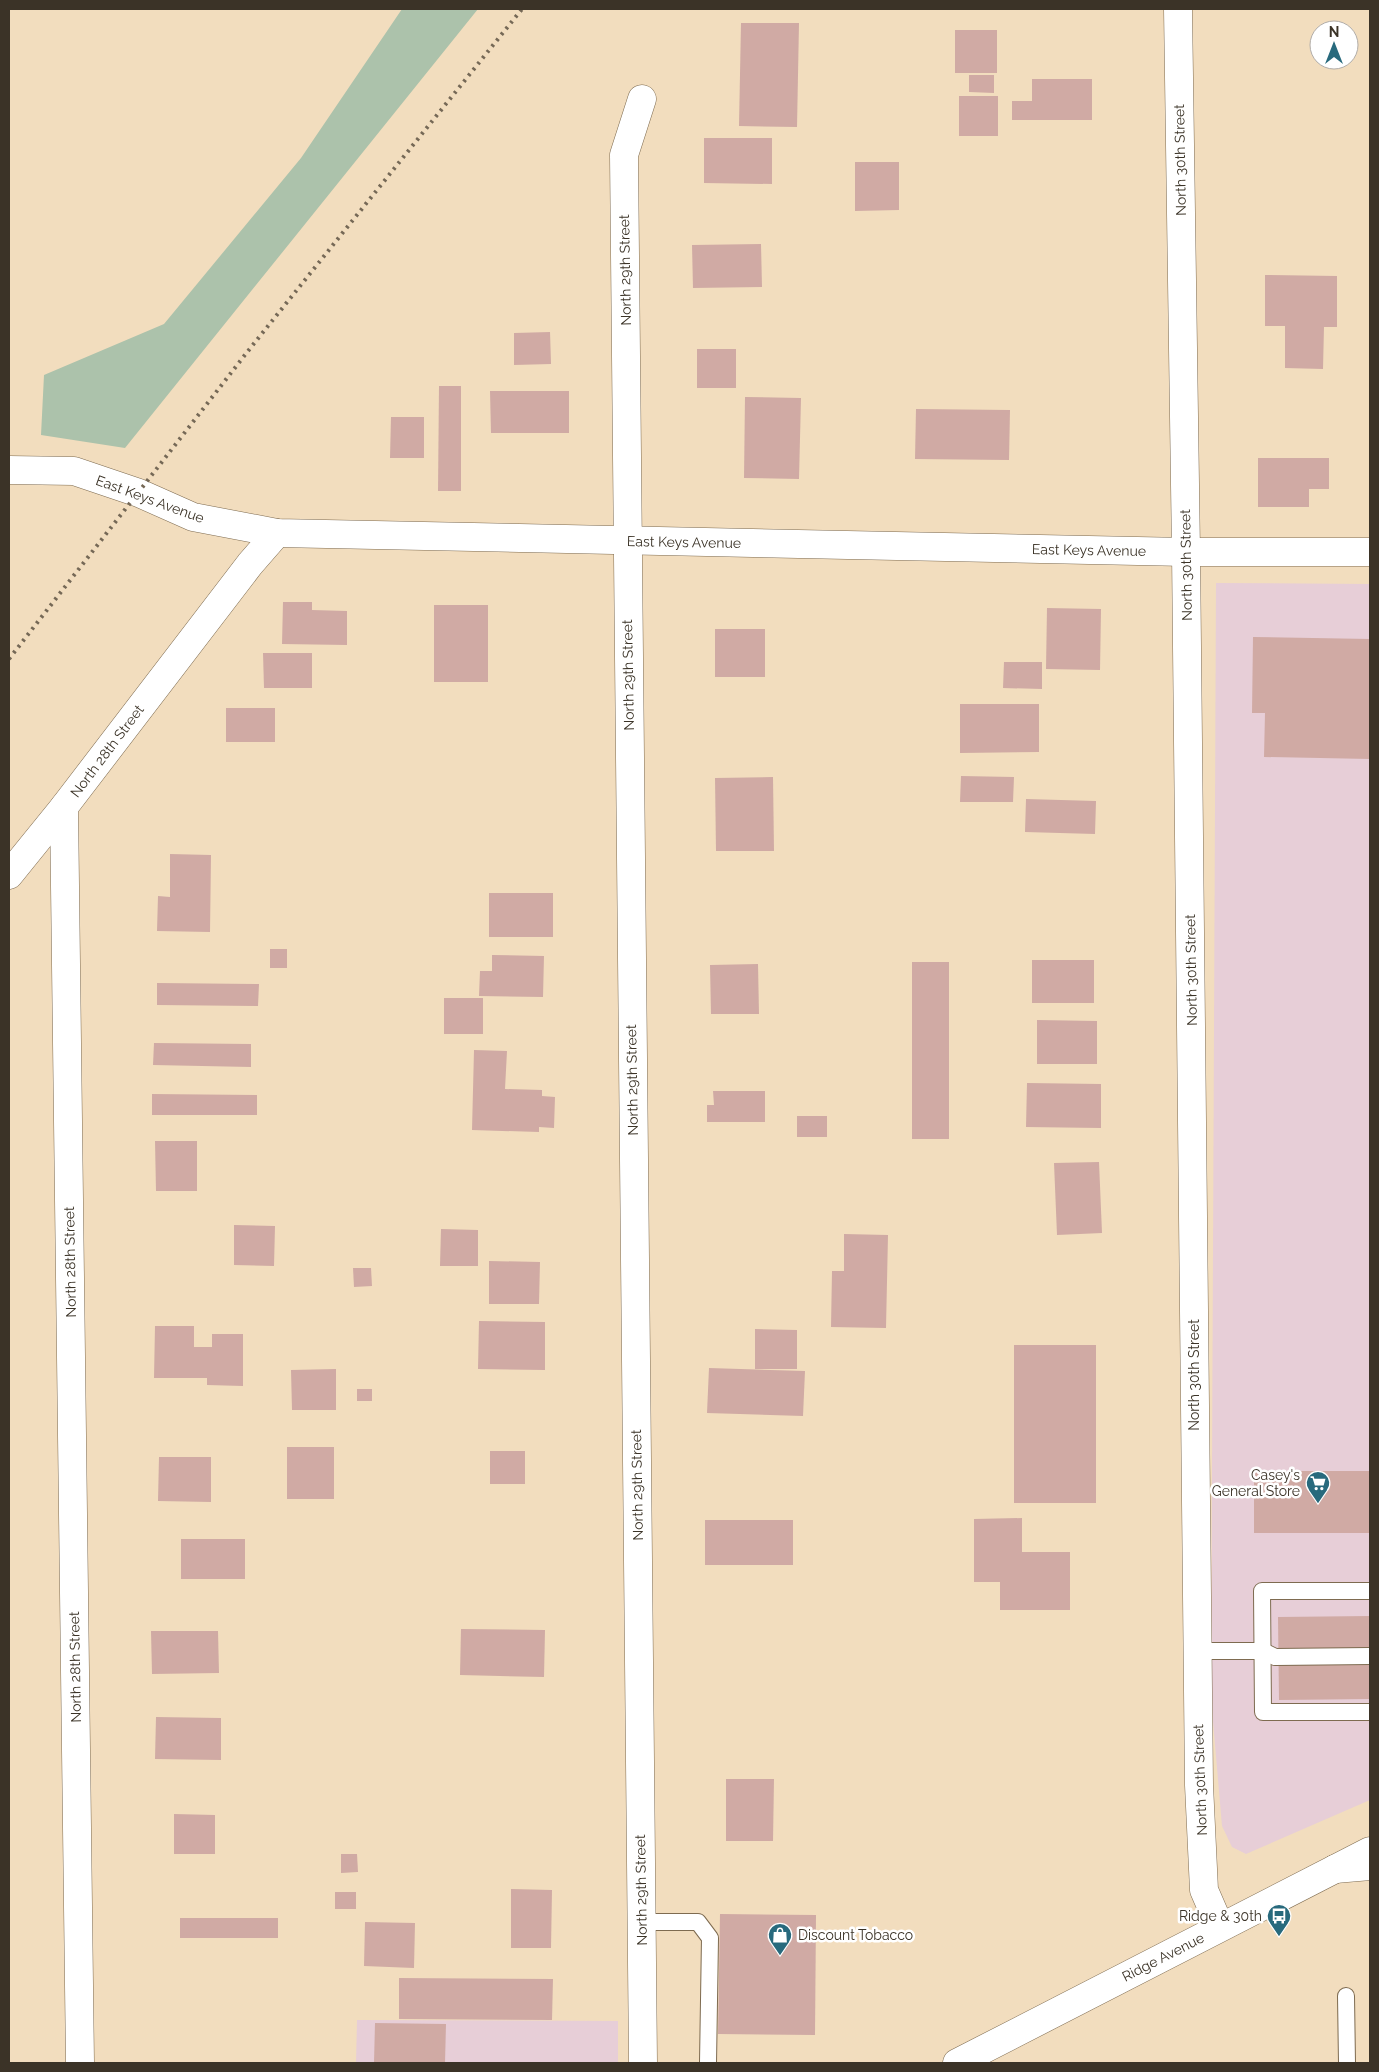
<svg xmlns="http://www.w3.org/2000/svg" width="1379" height="2072" font-family="Raleway,sans-serif">
<style>
.commercial{fill:#e7ced7}
.green{fill:#acc2ab}
.building{fill:#d0aaa4}
.lines{fill:none;stroke-linecap:round;stroke-linejoin:round}
.service-casing{stroke:#7e6b50;stroke-width:18}
.minor-casing{stroke:#7e6b50;stroke-width:29}
.tertiary-casing{stroke:#7e6b50;stroke-width:29}
.secondary-casing{stroke:#7e6b50;stroke-width:29}
.service{stroke:#fff;stroke-width:16}
.minor{stroke:#fff;stroke-width:28}
.tertiary{stroke:#fff;stroke-width:28}
.secondary{stroke:#fff;stroke-width:28}
.rail{stroke:#756856;stroke-width:4;stroke-dasharray:2.5 5;stroke-linecap:butt}
.labels{text-anchor:middle;dominant-baseline:central;stroke-width:5;stroke-linejoin:round;paint-order:stroke}
.street-label{font-size:14px;fill:#3b3327;stroke:#fff}
.poi-label{font-size:14px;fill:#3b3327;stroke:#fff;text-anchor:end}
</style>
<rect width="100%" height="100%" fill="#f2ddbe"/>
<g class="commercial">
<polygon points="1216,583 1370,584 1370,1800 1246,1854 1232,1847 1222,1826 1211,1698"/>
<polygon points="357,2020 618,2021 618,2063 356,2063"/>
</g>
<polygon class="green" points="402,9 478,9 125,448 41,435 44,375 164,324 301,158"/>
<g class="building">
<polygon points="741,23 799,23 797,127 739,126"/>
<rect x="955" y="30" width="42" height="43"/>
<polygon points="969,75 994,75 994,93 969,92"/>
<polygon points="1032,79 1092,79 1092,120 1012,120 1012,101 1032,101"/>
<rect x="959" y="96" width="39" height="40"/>
<polygon points="704,138 772,138 772,184 704,183"/>
<polygon points="855,162 899,162 899,210 855,211"/>
<polygon points="761,244 762,287 693,288 692,245"/>
<polygon points="1265,275 1337,276 1337,327 1324,327 1323,369 1285,368 1285,326 1265,326"/>
<polygon points="550,332 551,364 514,365 514,333"/>
<rect x="697" y="349" width="39" height="39"/>
<polygon points="439,386 461,386 461,491 438,491"/>
<polygon points="490,391 569,391 569,433 491,433"/>
<polygon points="745,397 801,398 799,479 744,478"/>
<polygon points="916,409 1010,410 1009,460 915,459"/>
<polygon points="391,417 424,417 424,458 390,458"/>
<polygon points="1258,458 1329,458 1329,489 1309,489 1309,507 1258,507"/>
<polygon points="283,602 312,602 312,610 347,611 347,645 282,644"/>
<rect x="434" y="605" width="54" height="77"/>
<polygon points="1047,608 1101,609 1100,670 1046,669"/>
<rect x="715" y="629" width="50" height="48"/>
<polygon points="1253,637 1370,639 1370,759 1264,757 1265,713 1252,713"/>
<polygon points="263,653 312,653 312,688 264,688"/>
<polygon points="1004,662 1042,662 1042,689 1003,688"/>
<polygon points="960,704 1039,704 1039,752 960,753"/>
<rect x="226" y="708" width="49" height="34"/>
<polygon points="961,776 1014,777 1013,802 960,802"/>
<polygon points="773,777 774,851 716,851 715,778"/>
<polygon points="1026,799 1096,801 1095,834 1025,832"/>
<polygon points="170,854 211,855 210,932 157,931 158,896 170,897"/>
<rect x="489" y="893" width="64" height="44"/>
<rect x="270" y="949" width="17" height="19"/>
<polygon points="492,955 544,956 543,997 479,996 480,971 492,971"/>
<rect x="1032" y="960" width="62" height="43"/>
<rect x="912" y="962" width="37" height="177"/>
<polygon points="758,964 759,1014 711,1014 710,965"/>
<polygon points="157,983 259,984 258,1006 157,1005"/>
<rect x="444" y="998" width="39" height="36"/>
<polygon points="1037,1020 1097,1021 1097,1064 1037,1064"/>
<polygon points="154,1043 251,1044 251,1067 153,1065"/>
<polygon points="474,1050 507,1051 505,1089 542,1090 542,1096 555,1097 554,1128 539,1127 539,1132 472,1130"/>
<polygon points="1027,1083 1101,1084 1101,1128 1026,1127"/>
<polygon points="713,1091 765,1091 765,1122 707,1122 707,1105 714,1105"/>
<polygon points="152,1094 257,1095 257,1115 152,1115"/>
<rect x="797" y="1116" width="30" height="21"/>
<polygon points="155,1141 197,1141 197,1191 156,1191"/>
<polygon points="1099,1162 1102,1233 1057,1235 1054,1163"/>
<polygon points="234,1225 275,1226 274,1266 234,1265"/>
<polygon points="441,1229 478,1230 478,1266 440,1266"/>
<polygon points="844,1234 888,1235 886,1328 831,1327 832,1271 844,1271"/>
<polygon points="489,1261 540,1262 539,1304 489,1304"/>
<polygon points="353,1268 371,1268 372,1286 354,1287"/>
<polygon points="479,1321 545,1322 545,1370 478,1369"/>
<polygon points="155,1326 194,1326 194,1347 212,1347 212,1334 243,1334 243,1386 207,1385 207,1378 154,1378"/>
<polygon points="755,1329 797,1330 797,1369 755,1369"/>
<rect x="1014" y="1345" width="82" height="158"/>
<polygon points="709,1368 805,1371 803,1416 707,1413"/>
<polygon points="336,1369 336,1410 292,1410 291,1370"/>
<rect x="357" y="1389" width="15" height="12"/>
<rect x="287" y="1447" width="47" height="52"/>
<rect x="490" y="1451" width="35" height="33"/>
<polygon points="159,1457 211,1457 211,1502 158,1501"/>
<rect x="1254" y="1471" width="116" height="62"/>
<polygon points="1022,1518 1022,1552 1070,1552 1070,1610 1000,1610 1000,1582 974,1582 974,1519"/>
<rect x="705" y="1520" width="88" height="45"/>
<rect x="181" y="1539" width="64" height="40"/>
<polygon points="1370,1616 1370,1699 1279,1700 1278,1617"/>
<polygon points="461,1629 545,1630 544,1677 460,1675"/>
<polygon points="151,1631 218,1631 219,1673 152,1674"/>
<polygon points="156,1717 221,1718 221,1760 155,1759"/>
<polygon points="726,1779 774,1779 773,1841 726,1841"/>
<polygon points="174,1814 215,1815 215,1854 174,1854"/>
<polygon points="341,1854 357,1854 358,1872 341,1873"/>
<polygon points="511,1889 552,1890 551,1948 511,1948"/>
<rect x="335" y="1892" width="21" height="17"/>
<polygon points="720,1914 816,1915 815,2035 718,2034"/>
<rect x="180" y="1918" width="98" height="20"/>
<polygon points="365,1922 415,1923 414,1968 364,1966"/>
<polygon points="399,1978 553,1979 552,2020 399,2019"/>
<polygon points="375,2023 446,2024 445,2063 374,2063"/>
</g>
<g class="lines">
<g class="service-casing">
<g id="service">
<polyline points="1370,1591 1262,1591 1263,1712 1370,1712"/>
<polyline points="1198,1651 1263,1651 1275,1657 1370,1656"/>
<polyline points="641,1922 698,1922 710,1938 708,2063"/>
<polyline points="1346,1996 1347,2063"/>
</g>
</g>
<g class="minor-casing">
<g id="minor">
<polyline points="1178,9 1186,552 1199,1785 1204,1890 1220,1927"/>
<polyline points="642,99 624,155 643,2063"/>
<polyline points="9,470 74,471 139,493 193,517 277,533 1186,552 1370,552"/>
<polyline points="9,875 64,807"/>
<polyline points="80,2063 64,807 250,564 277,533"/>
</g>
</g>
<g class="tertiary-casing">
<polyline id="tertiary" points="957,2063 1370,1851"/>
</g>
<g class="secondary-casing">
<polyline id="secondary" points="1335,1869 1370,1866"/>
</g>
<use href="#service" class="service"/>
<use href="#minor" class="minor"/>
<use href="#tertiary" class="tertiary"/>
<use href="#secondary" class="secondary"/>
<polyline class="rail" points="9,659 248,351 522,9"/>
</g>
<defs>
<g id="supermarket-pin" transform="scale(1.25)"><path d="M0 17L-7.5 6A9.5 9.5 0 1 1 7.5 6Z" fill="#286a7d" stroke="#fff"/><path d="M-6-5.5h2.5l.6 2H6L4.5 2H-2.5L-4.4-4H-6ZM-1.5 3.2a1.3 1.3 0 1 0 .1 0ZM3 3.2a1.3 1.3 0 1 0 .1 0Z" fill="#fff"/></g>
<g id="bus-pin" transform="scale(1.25)"><path d="M0 17L-7.5 6A9.5 9.5 0 1 1 7.5 6Z" fill="#286a7d" stroke="#fff"/><path d="M-5-6H5V4H4V6H2V4H-2V6H-4V4H-5ZM-3.5-4V0h7V-4ZM-3.5 1.2v1.5H-2V1.2ZM2 1.2v1.5H3.5V1.2Z" fill="#fff"/></g>
<g id="shop-pin" transform="scale(1.25)"><path d="M0 17L-7.5 6A9.5 9.5 0 1 1 7.5 6Z" fill="#286a7d" stroke="#fff"/><path d="M-5-2.5h2.3a2.7 3.5 0 0 1 5.4 0H5L5.5 6h-11ZM-1.5-2.5h3a1.5 2.3 0 0 0-3 0Z" fill="#fff"/></g>
</defs>
<g fill-rule="evenodd">
<use href="#supermarket-pin" x="1318" y="1483"/>
<use href="#bus-pin" x="1279" y="1916"/>
<use href="#shop-pin" x="780" y="1935"/>
</g>
<g class="labels">
<g class="street-label">
<text transform="translate(1180 160) rotate(-91)">North 30th Street</text>
<text transform="translate(625 270) rotate(-91)">North 29th Street</text>
<text transform="translate(150 499) rotate(20)">East Keys Avenue</text>
<text transform="translate(684 542) rotate(1)">East Keys Avenue</text>
<text transform="translate(1089 550) rotate(1)">East Keys Avenue</text>
<text transform="translate(1186 565) rotate(-91)">North 30th Street</text>
<text transform="translate(628 675) rotate(-91)">North 29th Street</text>
<text transform="translate(107 751) rotate(-53)">North 28th Street</text>
<text transform="translate(1191 970) rotate(-91)">North 30th Street</text>
<text transform="translate(632 1080) rotate(-91)">North 29th Street</text>
<text transform="translate(70 1262) rotate(-91)">North 28th Street</text>
<text transform="translate(1194 1375) rotate(-90)">North 30th Street</text>
<text transform="translate(637 1485) rotate(-91)">North 29th Street</text>
<text transform="translate(75 1667) rotate(-91)">North 28th Street</text>
<text transform="translate(1200 1780) rotate(-92)">North 30th Street</text>
<text transform="translate(641 1890) rotate(-91)">North 29th Street</text>
<text transform="translate(1163 1957) rotate(-27)">Ridge Avenue</text>
</g>
<g class="poi-label">
<text x="1300" y="1475">Casey's<tspan x="1300" dy="16">General Store</tspan></text>
<text x="1262" y="1916">Ridge &amp; 30th</text>
<text x="798" y="1935" text-anchor="start">Discount Tobacco</text>
</g>
</g>
<rect width="1379" height="2072" fill="none" stroke="#3b3327" stroke-width="20"/>
<g transform="translate(1334 45)"><circle r="24" fill="#ffffff" stroke="#b1ada9"/>
<path d="M0-4L9 19L0 12L-9 19Z" fill="#286a7d"/>
<text y="-8" font-size="14" font-weight="bold" text-anchor="middle" fill="#3b3327">N</text>
</g>
</svg>
